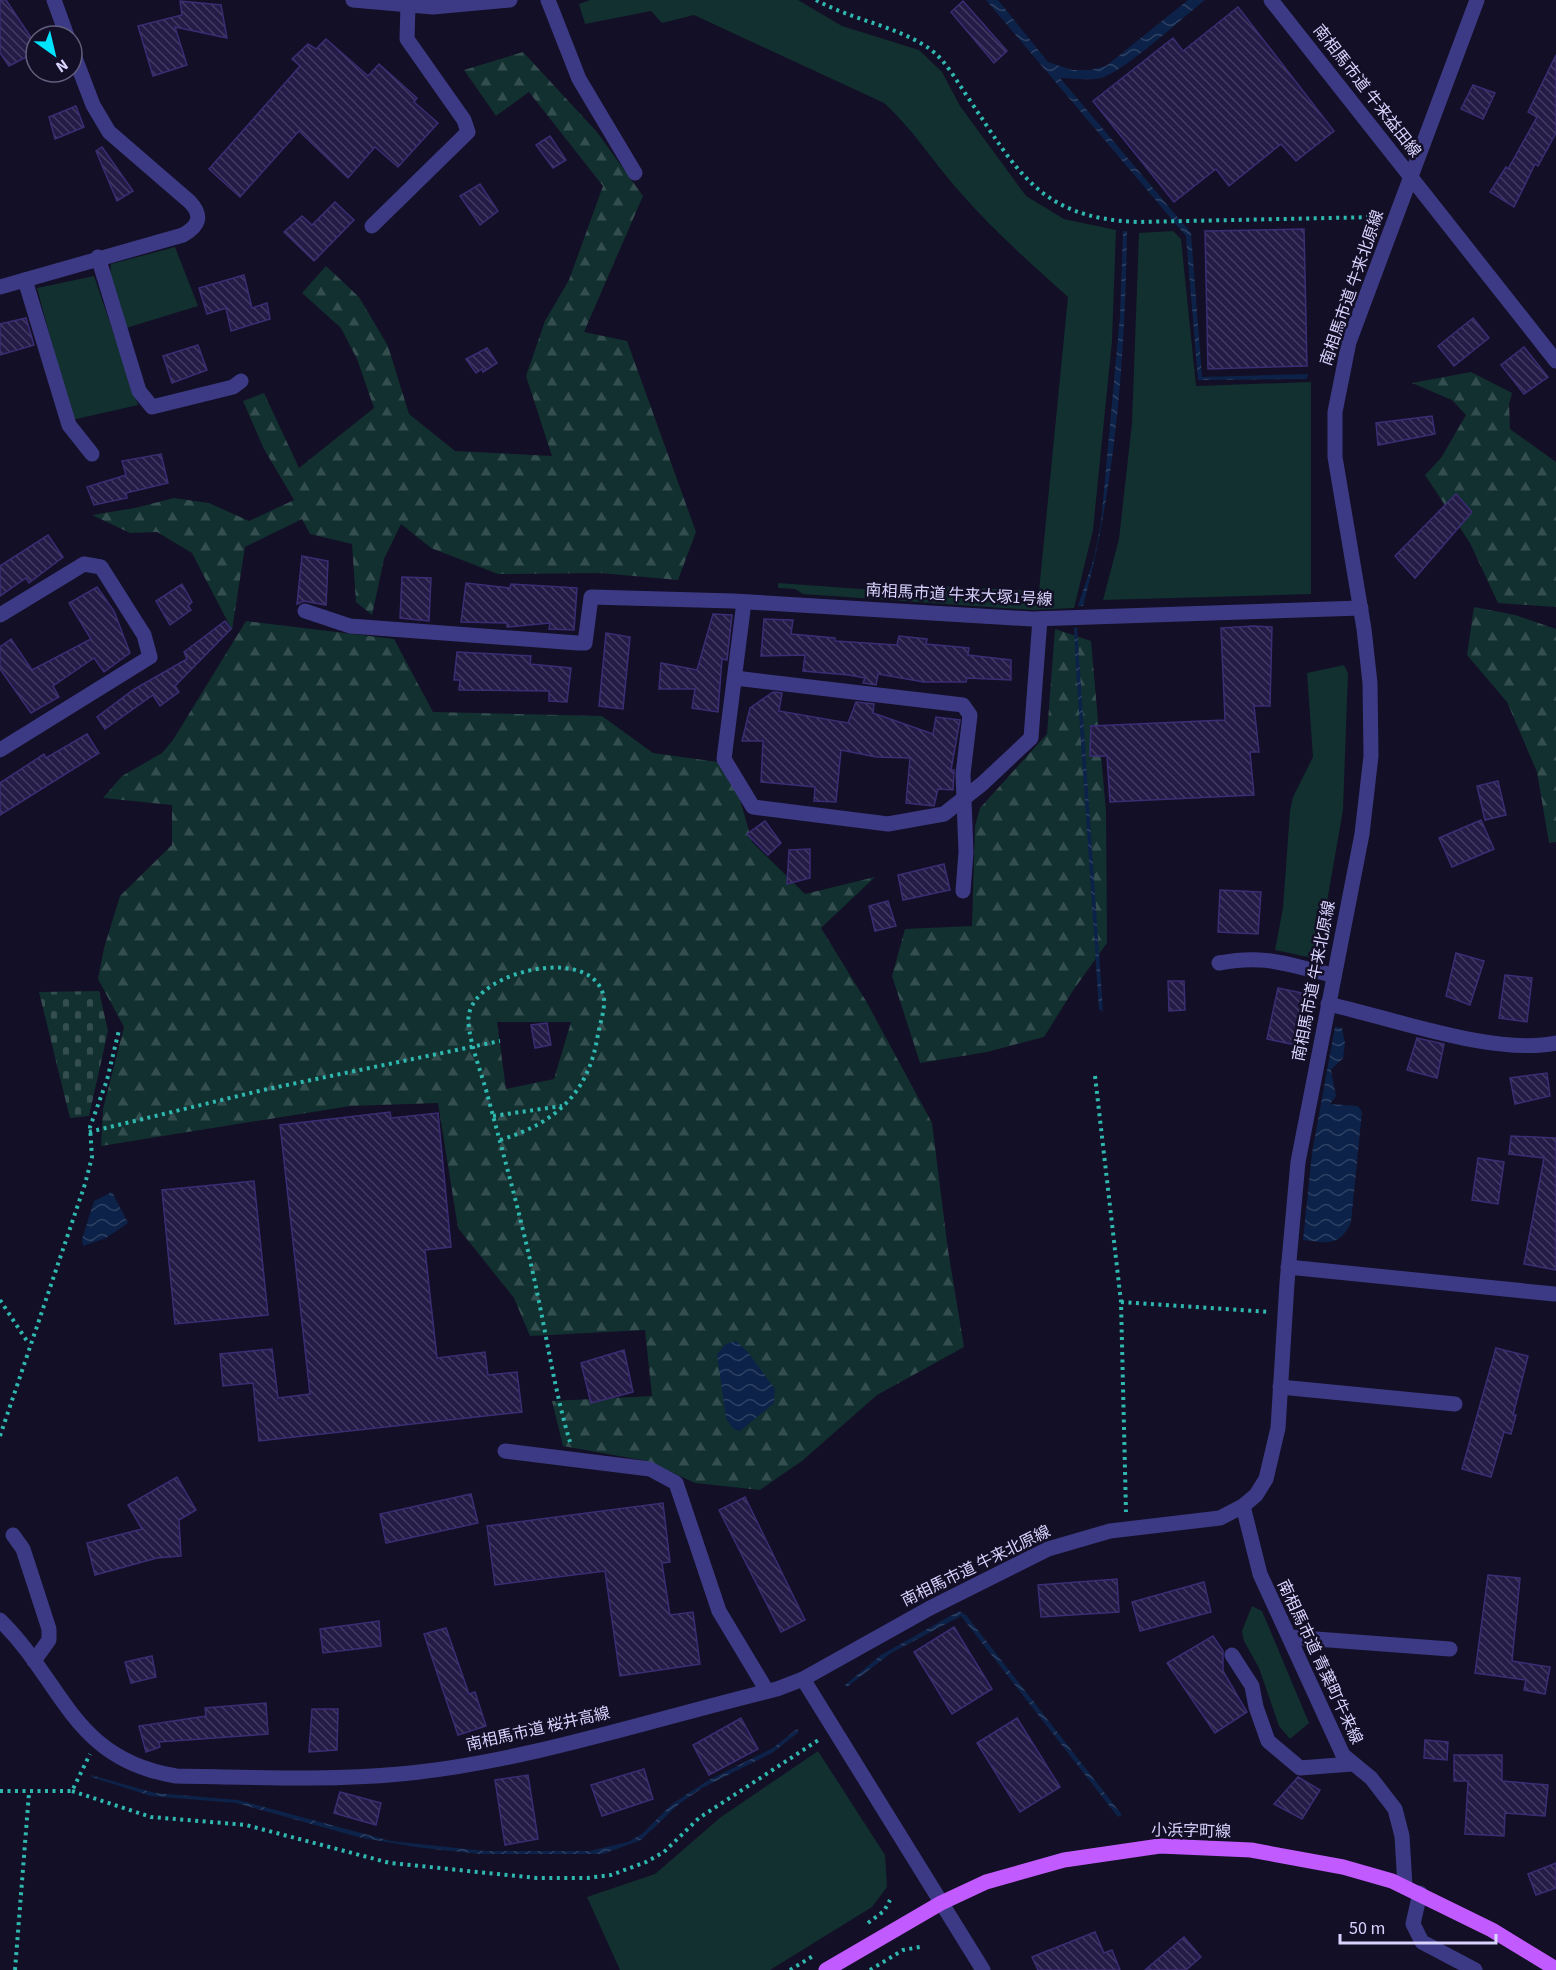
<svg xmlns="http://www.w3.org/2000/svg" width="1556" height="1970" font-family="'Source Sans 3','Noto Sans JP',sans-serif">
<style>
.grass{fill:#12302f}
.forest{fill:url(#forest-firs);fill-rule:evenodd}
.cemetery{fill:url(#cemetery-stones)}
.water{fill:url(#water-waves)}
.building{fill:url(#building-back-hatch);stroke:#3b2d73;stroke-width:1.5}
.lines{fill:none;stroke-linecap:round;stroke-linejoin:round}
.path{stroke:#2fb8b0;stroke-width:4;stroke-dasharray:3 4.5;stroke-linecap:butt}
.minor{stroke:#3d3a85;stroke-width:15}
.major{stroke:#c25bff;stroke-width:15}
.labels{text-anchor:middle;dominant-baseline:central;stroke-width:5;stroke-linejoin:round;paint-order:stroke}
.street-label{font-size:16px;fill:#d9d4ff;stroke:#130f26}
</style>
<defs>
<pattern id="forest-firs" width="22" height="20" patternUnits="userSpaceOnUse" patternTransform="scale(1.5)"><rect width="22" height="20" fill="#12302f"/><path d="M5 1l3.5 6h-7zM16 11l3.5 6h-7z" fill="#344d4e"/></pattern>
<pattern id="cemetery-stones" width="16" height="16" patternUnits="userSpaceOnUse" patternTransform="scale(1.5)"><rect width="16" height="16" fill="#12302f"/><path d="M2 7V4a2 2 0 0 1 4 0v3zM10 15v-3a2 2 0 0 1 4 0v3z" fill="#344d4e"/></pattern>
<pattern id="water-waves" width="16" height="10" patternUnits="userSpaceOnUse" patternTransform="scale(1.5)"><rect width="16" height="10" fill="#0c2248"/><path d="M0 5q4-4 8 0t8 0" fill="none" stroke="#2f4163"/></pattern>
<pattern id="building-back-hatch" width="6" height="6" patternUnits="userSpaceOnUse" patternTransform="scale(1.5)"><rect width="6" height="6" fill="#241b47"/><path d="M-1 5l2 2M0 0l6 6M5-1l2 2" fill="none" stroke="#433b63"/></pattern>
</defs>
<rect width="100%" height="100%" fill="#130f26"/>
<g class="grass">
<path d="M 590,0 L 798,0 L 842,26 L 919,50 L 942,72 L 960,106 L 1026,196 L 1064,219 L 1116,230 L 1112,341 L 1093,530 L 1074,608 L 1033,610 L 803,594 L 795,589 L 778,588 L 778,583 L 903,592 L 920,585 L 1039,591 L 1068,297 C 1030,263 993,230 959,191 C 933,162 913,129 884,103 L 694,15 L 662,23 L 651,11 L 585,24 L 579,4 Z"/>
<polygon points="1173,231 1181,239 1196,386 1311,382 1311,594 1103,600 1119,539 1132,423 1139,233"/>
<polygon points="175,247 198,306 126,328 110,278 111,264"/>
<polygon points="94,276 138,405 72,420 37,288"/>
<polygon points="1344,665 1348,673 1343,810 1317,959 1275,950 1283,908 1290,811 1293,797 1313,757 1307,673"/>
<polygon points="1252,1606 1262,1611 1309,1723 1290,1739 1279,1726 1259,1668 1244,1641 1242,1631"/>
<polygon points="818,1751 885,1855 887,1887 872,1907 770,1970 620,1970 587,1897 655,1874 721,1817"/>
</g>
<g class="forest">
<polygon points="523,52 597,132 643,196 584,332 627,341 696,532 678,580 600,573 498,574 431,548 401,524 384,559 372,615 356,602 352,544 310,534 302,519 245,547 232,630 192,553 157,532 130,533 92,515 135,508 174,498 209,503 249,521 294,500 264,449 243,401 264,393 299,468 374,408 357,359 341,328 302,293 326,266 359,297 388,346 409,414 455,451 552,456 526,376 545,321 569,280 603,186 529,92 496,116 464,70"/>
<polygon points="1471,372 1512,393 1509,404 1510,429 1556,462 1556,607 1498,603 1470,543 1425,475 1441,458 1466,415 1452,400 1412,383"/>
<polygon points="1474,607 1515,615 1556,629 1556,842 1549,843 1537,772 1507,702 1467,655"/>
<path d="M 246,621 L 394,639 L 433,712 L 602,716 L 653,753 L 718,762 L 739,796 L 752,842 L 805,894 L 875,877 L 821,928 L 866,1001 L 932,1123 L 948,1250 L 964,1347 L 877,1395 L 802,1461 L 760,1490 L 695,1483 L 647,1461 L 563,1446 L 552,1401 L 652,1396 L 645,1330 L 530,1336 L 514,1298 L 458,1228 L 438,1103 L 350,1106 L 101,1146 L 103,1109 L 124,1027 L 98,979 L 104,948 L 120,896 L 172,845 L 172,805 L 103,798 L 122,776 L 162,753 L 173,740 ZM 497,1022 L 571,1022 L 554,1079 L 506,1089 Z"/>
<polygon points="1055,629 1091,641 1106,812 1107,943 1074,989 1044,1037 987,1052 920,1063 892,976 905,929 972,926 975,826 980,808 1047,734"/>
</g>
<polygon class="cemetery" points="99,991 108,1031 89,1116 70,1118 39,992"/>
<g class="water">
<path d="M 986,0 L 998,0 L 1048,62 L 1072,70 L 1089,70 L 1106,66 L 1188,0 L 1205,0 C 1182,18 1125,71 1101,78 C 1086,81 1073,78 1060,78 L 1191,233 L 1202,377 L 1308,374 L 1307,379 L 1198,380 L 1186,236 Z"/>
<path d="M 1123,231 L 1127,231 C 1125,357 1116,485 1083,606 L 1078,606 L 1094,558 L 1101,523 L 1120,316 Z"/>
<polygon points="1077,627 1103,1012 1099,1009 1076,669 1074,628"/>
<path d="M 1335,1027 L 1342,1028 L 1345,1044 L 1343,1058 L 1331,1070 L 1336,1096 L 1330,1104 L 1358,1106 L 1362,1112 L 1351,1222 C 1340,1247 1327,1243 1303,1240 L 1312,1153 Z"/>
<polygon points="112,1192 128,1223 106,1238 83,1246 82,1239 94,1201"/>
<polygon points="736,1341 747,1351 775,1389 774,1403 740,1431 733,1429 726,1418 717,1354 726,1344"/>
<polygon points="959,1611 966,1615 1122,1815 1118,1817 961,1616 891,1653 847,1687 845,1685 881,1655"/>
<polygon points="797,1729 799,1732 772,1753 702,1788 679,1804 641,1840 603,1854 480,1854 415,1847 358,1837 236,1803 151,1796 91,1777 91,1775 155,1793 238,1800 391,1841 485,1851 589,1851 628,1842 642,1834 672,1804 707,1781 773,1748"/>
</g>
<g class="building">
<polygon points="0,0 6,0 36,45 36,52 9,66 0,53"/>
<polygon points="180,1 221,5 227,38 175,27 187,65 153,76 138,26 182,15"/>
<polygon points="963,1 1007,51 994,63 951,12"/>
<polygon points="1238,7 1334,131 1296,161 1281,144 1229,186 1216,169 1174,202 1093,101 1173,38 1183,51"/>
<polygon points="326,39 368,76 379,64 417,98 414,102 438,123 398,167 375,147 348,178 299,131 240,197 209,169 300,66 292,59 308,44 316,49"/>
<polygon points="1556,55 1556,133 1538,166 1535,164 1514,207 1490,192 1506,167 1508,169 1537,117 1528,112"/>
<polygon points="1473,85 1495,93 1483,119 1461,109"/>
<polygon points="76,106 84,127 55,139 49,117"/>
<polygon points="550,136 566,160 553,168 536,145"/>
<polygon points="102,147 133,191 117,201 96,151"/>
<polygon points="480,184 498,211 480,225 460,196"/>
<polygon points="335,202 354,220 314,261 284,232 302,216 312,225"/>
<polygon points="1304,229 1307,366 1208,369 1205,231"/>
<polygon points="244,275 252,308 267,303 270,319 231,331 226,308 207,314 199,288"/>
<polygon points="26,318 34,345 0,355 0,324"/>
<polygon points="1473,318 1489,338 1454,366 1438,346"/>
<polygon points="198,345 207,370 172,383 163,356"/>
<polygon points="1524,347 1548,377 1524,394 1501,365"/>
<polygon points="487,348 497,363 483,372 482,369 476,373 466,359"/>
<polygon points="1432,416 1435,434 1378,445 1376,423"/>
<polygon points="161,454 168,483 126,493 127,498 94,505 87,487 126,475 122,461"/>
<polygon points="1456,494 1472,512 1415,578 1395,556"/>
<polygon points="48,535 63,557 29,583 26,578 0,596 0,566"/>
<polygon points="302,556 328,561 326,605 304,601 297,604"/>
<polygon points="402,577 431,578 429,621 400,618"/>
<polygon points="466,583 510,588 511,584 577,588 574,630 549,629 550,623 507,627 507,623 461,622"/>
<polygon points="182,584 192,602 188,606 191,610 170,625 156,601"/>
<polygon points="97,587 114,611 130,653 104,672 94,658 53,686 59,697 31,713 0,669 0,647 11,639 32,670 91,639 69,603"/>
<polygon points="713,614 732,615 727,660 722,659 718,712 692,708 695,689 659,689 661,663 697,670"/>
<polygon points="764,619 793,620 791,634 835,638 835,641 897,645 899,636 927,639 926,644 969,648 968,655 1011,660 1011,680 967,678 966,682 924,682 878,674 876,685 863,683 865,678 849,675 803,671 805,655 761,656"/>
<polygon points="225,621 231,629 175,686 179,692 160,706 153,695 105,729 97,717 133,690 187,659 184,652"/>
<polygon points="1254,626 1272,627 1270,706 1254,706 1259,752 1250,752 1254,795 1110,802 1107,756 1090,756 1091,726 1225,720 1221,628"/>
<polygon points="606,633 630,637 623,709 599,706"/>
<polygon points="457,652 531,656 530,664 571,668 567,702 549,701 549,691 459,690 460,680 454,680"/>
<polygon points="773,692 782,693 779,711 848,723 856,702 874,704 873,713 933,734 936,717 960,720 951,770 954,770 953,790 938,789 934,806 906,803 910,758 876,757 841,750 836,802 814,801 815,787 761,782 763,741 742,741 750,708"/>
<polygon points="87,734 99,753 0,815 0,783 44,754 46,758"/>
<polygon points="1498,781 1506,815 1485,820 1477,786"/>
<polygon points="1481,820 1494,849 1452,867 1439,838"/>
<polygon points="765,821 781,843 768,855 747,834"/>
<polygon points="810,849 810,878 787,884 789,850"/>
<polygon points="944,864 950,890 903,900 898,875"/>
<polygon points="1220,890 1261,892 1258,934 1218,932"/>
<polygon points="888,901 896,926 875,931 869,906"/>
<polygon points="1456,953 1484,961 1470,1005 1446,996"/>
<polygon points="1505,975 1532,978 1527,1022 1499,1018"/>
<polygon points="1168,981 1184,981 1185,1010 1169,1011"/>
<polygon points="1278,988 1312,995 1301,1046 1267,1039"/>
<polygon points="547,1023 551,1045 535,1048 531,1025"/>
<polygon points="1417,1038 1444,1044 1437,1078 1407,1070"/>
<polygon points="1547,1073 1550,1096 1515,1104 1510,1078"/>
<polygon points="390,1112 391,1118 438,1113 451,1247 425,1250 437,1358 485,1352 488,1375 517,1372 522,1412 259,1441 253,1383 223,1386 220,1354 272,1349 278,1398 310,1394 280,1125"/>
<polygon points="1511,1136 1556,1138 1556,1270 1524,1264 1544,1158 1509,1154"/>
<polygon points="1478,1158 1504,1162 1498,1204 1472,1200"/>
<polygon points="254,1181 268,1315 175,1324 162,1190"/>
<polygon points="1496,1348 1528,1356 1513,1415 1516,1415 1511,1434 1504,1432 1491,1477 1462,1469"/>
<polygon points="624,1350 633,1392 591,1403 581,1363"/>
<polygon points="177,1477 196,1510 179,1520 181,1556 157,1558 95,1575 87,1543 142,1529 128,1505"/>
<polygon points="471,1494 478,1523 386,1543 380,1514"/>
<polygon points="745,1497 805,1620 781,1632 719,1510"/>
<polygon points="663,1503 670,1562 662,1563 670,1615 693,1612 700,1664 620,1676 605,1571 495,1585 487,1526"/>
<polygon points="1488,1575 1520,1578 1512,1661 1550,1667 1545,1694 1524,1690 1526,1680 1475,1673"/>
<polygon points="1117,1579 1119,1612 1041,1617 1038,1585"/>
<polygon points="1204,1582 1211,1612 1140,1631 1132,1602"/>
<polygon points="379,1621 381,1646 323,1653 320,1629"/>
<polygon points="954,1627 992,1689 952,1714 914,1652"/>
<polygon points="446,1628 469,1694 475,1692 486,1726 458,1735 424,1634"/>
<polygon points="1213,1636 1223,1651 1223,1671 1247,1712 1215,1733 1167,1663"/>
<polygon points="152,1656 156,1677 131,1683 125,1662"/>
<polygon points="266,1703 268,1734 159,1742 160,1747 146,1752 139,1726 206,1716 205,1708"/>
<polygon points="312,1709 338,1709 337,1750 309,1752"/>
<polygon points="741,1718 758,1749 709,1775 693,1745"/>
<polygon points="1017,1718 1060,1787 1020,1812 977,1743"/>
<polygon points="1425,1740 1448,1742 1447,1760 1424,1758"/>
<polygon points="1454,1755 1502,1755 1502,1781 1548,1785 1545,1816 1505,1813 1504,1836 1465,1834 1468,1781 1454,1781"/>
<polygon points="644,1769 653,1799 602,1816 591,1785"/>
<polygon points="528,1775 538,1839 505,1845 495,1780"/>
<polygon points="1298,1777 1320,1790 1302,1819 1274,1804"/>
<polygon points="340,1792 381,1803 376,1825 334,1813"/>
<polygon points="1556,1863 1556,1888 1536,1895 1528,1874"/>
<polygon points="1095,1932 1104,1953 1112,1950 1120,1970 1038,1970 1032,1957"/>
<polygon points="1184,1937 1201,1957 1186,1970 1145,1970"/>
</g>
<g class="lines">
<g class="path">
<path d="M 816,0 C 852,20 897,26 930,49 C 946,61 956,80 967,96 C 1017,170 1038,218 1137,222 L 1378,217"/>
<polyline points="1095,1076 1121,1302 1126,1512"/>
<polyline points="493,1116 562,1106"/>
<polyline points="89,1132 263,1090 500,1041"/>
<path d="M 500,1140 C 556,1123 589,1093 598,1034 C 600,1024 605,1009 604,999 C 597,944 478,969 469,1014 C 465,1032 483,1077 488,1097 C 504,1157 521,1217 534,1278 C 546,1332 554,1389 570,1442"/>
<polyline points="0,1300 29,1344"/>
<polyline points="1121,1302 1269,1312"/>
<polyline points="0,1436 85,1184 92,1157 90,1127 107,1080 119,1030"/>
<polyline points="0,1791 72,1791 90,1754"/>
<polyline points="72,1791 151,1817 246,1825 390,1863 537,1878 587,1878 611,1875 646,1862 664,1852 699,1818 820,1739"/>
<polyline points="868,1923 884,1911 890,1900"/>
<polyline points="15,1970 29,1793"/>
<polyline points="790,1970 813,1956"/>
<polyline points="870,1970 903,1950 920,1947"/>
</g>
<g class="minor">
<polyline points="54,0 67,36"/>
<polyline points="353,0 433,7 510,0"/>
<polyline points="548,0 579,79 635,173"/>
<polyline points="1271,0 1556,361"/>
<polyline points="372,226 468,132 464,120 407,39 408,5"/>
<polyline points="98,257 139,391 152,407 233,387 241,381"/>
<polyline points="25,280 69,425 92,454"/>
<path d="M 0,287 L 183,235 C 199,226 203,216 190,202 L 109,132 L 93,105 L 72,50"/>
<polyline points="744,602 724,759 753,807 888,824 944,814 982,784 1031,738 1040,619"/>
<polyline points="305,611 350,626 578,643 585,643 591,597 733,601 1032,619 1361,608"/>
<polyline points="0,615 84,564 101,567 144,635 150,657 0,750"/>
<polyline points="735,678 963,705 970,715 963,774 966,852 963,891"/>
<path d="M 1219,963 C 1268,954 1287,965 1333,975"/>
<path d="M 1328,1004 C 1392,1018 1494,1056 1556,1043"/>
<polyline points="1288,1267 1554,1294"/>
<polyline points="1280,1387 1455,1404"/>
<polyline points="505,1451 650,1469 676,1483 719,1611 767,1691"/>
<polyline points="1243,1506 1260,1574 1343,1755 1371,1778 1395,1809 1402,1836 1405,1886"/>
<polyline points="13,1535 23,1549 49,1629 49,1640 34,1661"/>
<path d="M 0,1620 C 64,1683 72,1759 176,1776 C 250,1777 326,1781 400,1774 C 523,1763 656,1718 777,1689 L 803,1679 L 983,1970"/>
<polyline points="1289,1637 1450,1649"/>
<polyline points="1232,1655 1252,1686 1256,1707 1268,1741 1300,1768 1352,1764"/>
<polyline points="803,1679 930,1608 1048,1549 1110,1531 1220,1518 1243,1506 1256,1495 1266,1479 1278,1428 1287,1283 1298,1162 1362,834 1371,756 1370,683 1364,629 1335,457 1335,412 1349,342 1477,0"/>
<polyline points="1420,1893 1413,1924 1422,1942 1475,1970"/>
</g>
<polyline class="major" points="826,1970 941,1903 986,1882 1064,1860 1160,1846 1251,1850 1343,1867 1392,1881 1492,1930 1556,1969"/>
</g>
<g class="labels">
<g class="street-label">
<text transform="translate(1367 91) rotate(52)">南相馬市道 牛来益田線</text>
<text transform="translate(1352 288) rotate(-71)">南相馬市道 牛来北原線</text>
<text transform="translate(959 595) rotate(3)">南相馬市道 牛来大塚1号線</text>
<text transform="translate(1314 981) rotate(-79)">南相馬市道 牛来北原線</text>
<text transform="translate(976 1566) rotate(-26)">南相馬市道 牛来北原線</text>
<text transform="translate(1320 1662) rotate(65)">南相馬市道 青葉町牛来線</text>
<text transform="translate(538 1729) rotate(-13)">南相馬市道 桜井高線</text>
<text transform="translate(1191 1831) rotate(1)">小浜字町線</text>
</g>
</g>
<g transform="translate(54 54) rotate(146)"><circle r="28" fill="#130f26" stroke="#625e7d" stroke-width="1.5"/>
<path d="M0-4.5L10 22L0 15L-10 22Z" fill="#00e5ff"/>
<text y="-9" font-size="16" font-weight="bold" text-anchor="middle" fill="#d9d4ff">N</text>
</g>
<path d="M1340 1934v9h156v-9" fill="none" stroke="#d9d4ff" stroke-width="3"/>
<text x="1349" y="1934" font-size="18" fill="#d9d4ff" stroke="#130f26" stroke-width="4.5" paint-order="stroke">50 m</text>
</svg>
